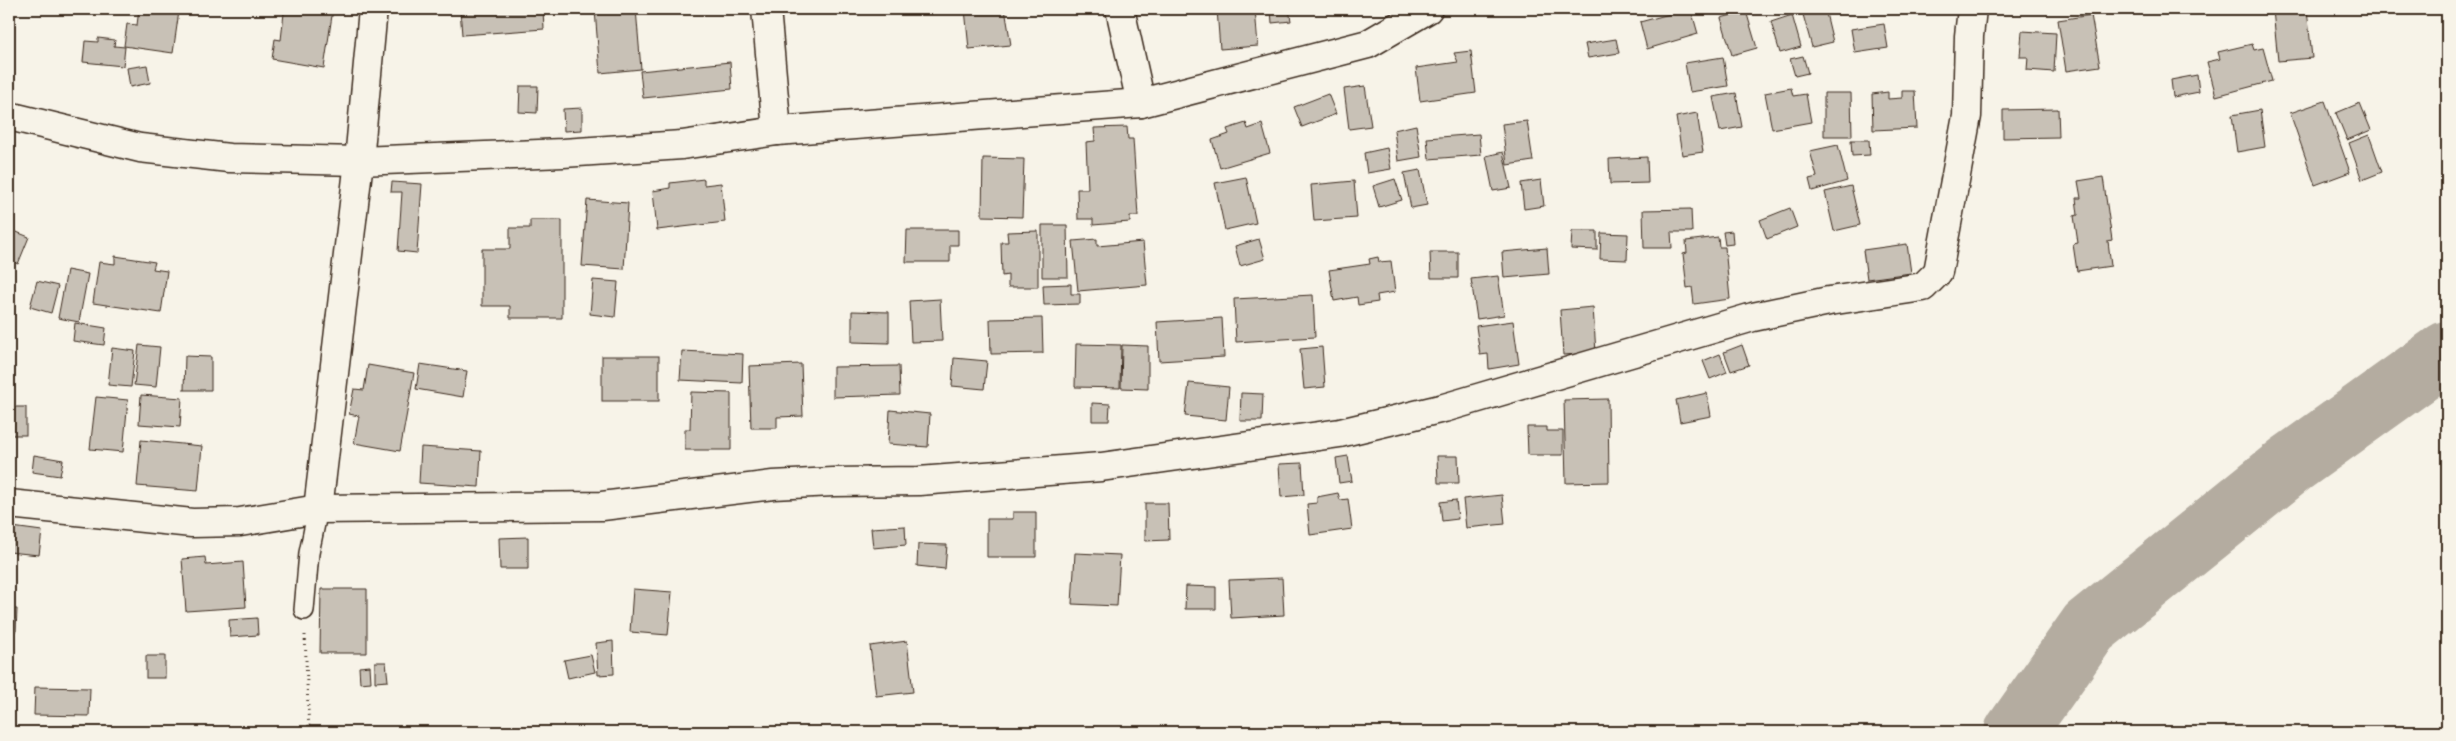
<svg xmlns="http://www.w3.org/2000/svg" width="2456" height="741" font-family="Pangolin,sans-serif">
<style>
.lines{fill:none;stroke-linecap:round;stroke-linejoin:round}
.river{stroke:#b4aca0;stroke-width:62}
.building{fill:#c8c1b6;stroke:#3b2a1e}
.lane-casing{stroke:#3b2a1e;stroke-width:22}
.street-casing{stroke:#3b2a1e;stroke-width:31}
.path{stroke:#3b2a1e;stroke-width:3;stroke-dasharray:1 4;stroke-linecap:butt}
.lane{stroke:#f7f3e8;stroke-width:19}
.street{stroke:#f7f3e8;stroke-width:28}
</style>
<rect width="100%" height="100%" fill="#f7f3e8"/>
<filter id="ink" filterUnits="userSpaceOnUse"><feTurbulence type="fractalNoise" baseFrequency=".02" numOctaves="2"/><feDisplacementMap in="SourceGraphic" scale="10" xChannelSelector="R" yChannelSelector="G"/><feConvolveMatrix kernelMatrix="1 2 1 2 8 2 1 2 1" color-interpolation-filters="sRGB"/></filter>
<g filter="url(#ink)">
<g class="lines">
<polyline class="river" points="2015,732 2089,627 2291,464 2447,352"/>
</g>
<g class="building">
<polygon points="139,9 179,11 173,53 124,46 127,24 137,25"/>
<polygon points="279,9 333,9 324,68 272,59 275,39 281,40 284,13 279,12"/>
<polygon points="460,9 543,9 544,29 462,35"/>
<polygon points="636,9 641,69 600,73 595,10"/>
<polygon points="965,9 1005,9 1011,45 969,49"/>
<polygon points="1217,9 1255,9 1258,46 1220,49"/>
<polygon points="1271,9 1289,9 1291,21 1272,23"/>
<polygon points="1688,9 1691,9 1698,34 1647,49 1640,22"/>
<polygon points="1810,9 1825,9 1833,42 1812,47 1802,11"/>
<polygon points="2307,9 2312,58 2278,61 2273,10"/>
<polygon points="1746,11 1757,48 1732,55 1721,18"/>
<polygon points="1792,15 1801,47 1780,53 1771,22"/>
<polygon points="2091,15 2100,66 2066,71 2058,20"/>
<polygon points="1884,24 1888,48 1855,53 1851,29"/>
<polygon points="2022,31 2056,33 2054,72 2027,70 2028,57 2020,57"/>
<polygon points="98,38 115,40 114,46 125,47 123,66 83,62 85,41 98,42"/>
<polygon points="1616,39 1619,53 1588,58 1585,44"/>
<polygon points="2252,44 2254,50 2263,48 2272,81 2216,96 2207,62 2220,59 2218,52"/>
<polygon points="1471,51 1476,93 1420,101 1416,68 1458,62 1454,53"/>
<polygon points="1803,56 1808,73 1795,76 1790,59"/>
<polygon points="1723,57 1728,86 1690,92 1685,63"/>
<polygon points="730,62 732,89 643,98 640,71"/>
<polygon points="147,65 150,83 130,87 127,68"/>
<polygon points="2197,75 2199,92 2173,97 2171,80"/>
<polygon points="520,86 538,86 537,113 519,112"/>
<polygon points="1365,86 1371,126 1349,129 1344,89"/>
<polygon points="1791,88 1793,96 1806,94 1811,122 1772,129 1765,93"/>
<polygon points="1902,91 1915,91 1917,128 1873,130 1872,94 1888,92 1888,99 1902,98"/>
<polygon points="1736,93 1742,127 1720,131 1713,97"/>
<polygon points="1824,93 1851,93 1852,136 1824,136"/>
<polygon points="1328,94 1336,114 1302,127 1294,107"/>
<polygon points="2325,101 2350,172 2315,185 2290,113"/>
<polygon points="2360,103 2371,130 2347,140 2336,113"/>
<polygon points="582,108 582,130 564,131 563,109"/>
<polygon points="2058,109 2059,137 2003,138 2003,110"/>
<polygon points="2260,110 2265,147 2237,152 2232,115"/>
<polygon points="1697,113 1703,152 1682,155 1676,117"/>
<polygon points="1527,121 1533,161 1507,165 1502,124"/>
<polygon points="1246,123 1248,129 1262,124 1270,153 1220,168 1212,140 1229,134 1227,129"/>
<polygon points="1416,125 1421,157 1398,161 1394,130"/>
<polygon points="1127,127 1128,139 1133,139 1138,216 1130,216 1130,222 1093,225 1093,219 1078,219 1077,189 1088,189 1086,142 1095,141 1094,128"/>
<polygon points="1479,134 1481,155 1429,159 1427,138"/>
<polygon points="2369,135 2382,172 2362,180 2349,143"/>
<polygon points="1851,140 1869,140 1870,155 1852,156"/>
<polygon points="1838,145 1847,181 1812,191 1809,179 1817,177 1810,151"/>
<polygon points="1387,148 1391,169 1367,173 1364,153"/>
<polygon points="1503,152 1511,188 1493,191 1486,156"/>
<polygon points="1647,157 1648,183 1610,184 1609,159"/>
<polygon points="983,158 1024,159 1022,217 982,216"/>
<polygon points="1420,170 1427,205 1411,208 1404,173"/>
<polygon points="1246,177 1256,223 1225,230 1215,183"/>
<polygon points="2103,177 2112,240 2108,241 2111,266 2077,271 2073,244 2078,243 2074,216 2078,215 2076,198 2081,198 2078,181"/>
<polygon points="704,179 704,185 721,183 725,222 657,230 653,191 670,188 670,183"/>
<polygon points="1395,179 1402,200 1379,207 1373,186"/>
<polygon points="1541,180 1544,206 1524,209 1521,183"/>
<polygon points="1354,181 1357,218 1314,221 1311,185"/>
<polygon points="392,182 422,184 417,253 398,251 402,192 391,192"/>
<polygon points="1851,186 1860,225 1834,231 1825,192"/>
<polygon points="587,200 628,203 624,269 582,266"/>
<polygon points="1790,208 1797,227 1767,239 1760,220"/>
<polygon points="1691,209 1692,232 1671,232 1672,248 1644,248 1643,210"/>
<polygon points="530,220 562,220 562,318 510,318 510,306 482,306 482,249 510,249 510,228 530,228"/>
<polygon points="1042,225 1067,225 1068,277 1042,277"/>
<polygon points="9,229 29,237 18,264 9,260"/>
<polygon points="907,230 958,230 958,245 950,245 950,262 906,262"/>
<polygon points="1038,231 1038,287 1008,287 1008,275 1002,276 1001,242 1008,242 1007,232"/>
<polygon points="1572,231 1597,231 1597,250 1571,249"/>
<polygon points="1732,231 1733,244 1725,245 1723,232"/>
<polygon points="1601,233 1628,234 1627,260 1600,259"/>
<polygon points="1718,237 1719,247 1725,247 1730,299 1694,304 1692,287 1687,288 1683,254 1687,253 1686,241"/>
<polygon points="1097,239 1097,246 1143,242 1147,285 1078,291 1073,241"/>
<polygon points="1259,239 1265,259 1240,266 1235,246"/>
<polygon points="1907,244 1911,273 1867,279 1863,250"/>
<polygon points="1547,248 1549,274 1504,278 1502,252"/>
<polygon points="1430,252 1458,252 1458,278 1431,278"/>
<polygon points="115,256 155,262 153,269 167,271 161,313 93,303 99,262 115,264"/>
<polygon points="1378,257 1379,262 1391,261 1395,292 1377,295 1378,302 1358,305 1357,297 1334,301 1329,270 1370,264 1369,259"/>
<polygon points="67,270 88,274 79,322 58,318"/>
<polygon points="1498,276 1504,315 1477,319 1471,279"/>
<polygon points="593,280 618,282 615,317 590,314"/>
<polygon points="37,281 58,286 51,313 30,307"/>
<polygon points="1071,284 1071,294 1080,294 1080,304 1044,305 1043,285"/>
<polygon points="1313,295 1315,337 1236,342 1234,299"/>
<polygon points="940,299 942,341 911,342 909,301"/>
<polygon points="1593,307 1596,353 1563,355 1560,310"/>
<polygon points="852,311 889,312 889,343 852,342"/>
<polygon points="1042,318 1043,353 991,354 990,319"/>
<polygon points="1222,318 1224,357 1159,361 1157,322"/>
<polygon points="1513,321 1519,364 1489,369 1488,354 1480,355 1476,326"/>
<polygon points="75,323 106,328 104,345 73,341"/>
<polygon points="1076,344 1121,345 1120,388 1075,387"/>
<polygon points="139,345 160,347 156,387 134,385"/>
<polygon points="1122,345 1148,346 1148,389 1121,388"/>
<polygon points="1742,345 1749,365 1731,371 1724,352"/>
<polygon points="1322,347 1325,387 1304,389 1300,349"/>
<polygon points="112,348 135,351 131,387 108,385"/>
<polygon points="682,351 743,354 742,383 680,380"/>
<polygon points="1720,354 1727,372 1710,379 1703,361"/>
<polygon points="185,356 211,357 211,390 184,390"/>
<rect x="602" y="356" width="57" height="45"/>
<polygon points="954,358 987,361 984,389 952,386"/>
<polygon points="420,364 467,371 463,397 416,389"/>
<polygon points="801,364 803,416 777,417 777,428 751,428 749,366"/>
<polygon points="368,365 414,373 400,451 354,443 359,416 349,414 354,389 364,390"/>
<polygon points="899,366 900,395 833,397 833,367"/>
<polygon points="1189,383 1229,387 1226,420 1185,416"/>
<polygon points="691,392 731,393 731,450 685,450 685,429 690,429"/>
<polygon points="1241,393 1263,394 1262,421 1240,421"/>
<polygon points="1707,393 1711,416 1680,422 1676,400"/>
<polygon points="141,395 182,398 180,427 139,424"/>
<polygon points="96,397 128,400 123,452 90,449"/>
<polygon points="1608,399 1609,482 1566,483 1564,400"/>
<polygon points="1092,403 1110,404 1109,421 1092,421"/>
<rect x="9" y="407" width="17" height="28"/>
<polygon points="890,410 930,414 928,447 888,444"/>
<polygon points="1527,427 1547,427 1547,431 1563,431 1563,455 1528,455"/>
<polygon points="141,440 202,446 198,491 137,486"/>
<polygon points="421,447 481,451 479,487 419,483"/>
<polygon points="34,455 63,460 60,476 32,472"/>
<polygon points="1348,456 1352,481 1339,483 1336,458"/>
<polygon points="1437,456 1458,456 1459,483 1438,483"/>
<polygon points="1302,463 1304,495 1281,497 1279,464"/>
<polygon points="1338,493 1340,500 1348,499 1352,529 1310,535 1307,504 1317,503 1317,497"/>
<polygon points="1502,495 1505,524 1466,528 1463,499"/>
<polygon points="1456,500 1458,519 1442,521 1440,502"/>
<polygon points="1145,503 1168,503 1169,540 1145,541"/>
<polygon points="1013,512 1036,512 1036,557 987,557 987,519 1013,519"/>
<polygon points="905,526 906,545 873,548 871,528"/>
<polygon points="12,527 42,531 39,555 9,552"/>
<polygon points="528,537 528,569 500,569 499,538"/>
<polygon points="918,544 947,545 945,569 917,566"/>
<polygon points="1075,553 1120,555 1117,606 1072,604"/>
<polygon points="205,557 206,565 243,562 246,607 186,611 182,559"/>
<polygon points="1282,578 1284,615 1231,618 1229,580"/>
<polygon points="1186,586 1216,587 1216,609 1185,609"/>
<polygon points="321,589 367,589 367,653 320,653"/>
<polygon points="633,589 672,592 668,635 630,632"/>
<polygon points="9,609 17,609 16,631 9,631"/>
<polygon points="257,618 258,635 230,637 229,620"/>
<polygon points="613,641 614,674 598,675 596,643"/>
<polygon points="907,641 913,692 876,696 870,646"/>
<polygon points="591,655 595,672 568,678 564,660"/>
<rect x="146" y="656" width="19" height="22"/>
<polygon points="375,662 386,662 388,681 375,682"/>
<polygon points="370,666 371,682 360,683 359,667"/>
<polygon points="35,687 90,688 89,716 34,715"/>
</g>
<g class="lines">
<g class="lane-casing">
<polyline id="lane" points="304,610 309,553 318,509"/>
</g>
<g class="street-casing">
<g id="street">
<polyline points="766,9 777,131"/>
<polyline points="1120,9 1141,103"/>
<polyline points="9,116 140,148 229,158 359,161 563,153 682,145 777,131 1141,103 1368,44 1428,9"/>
<polyline points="9,504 192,523 240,522 318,509 602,506 773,485 833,482 919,481 1101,467 1340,433 1444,408 1753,317 1829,301 1923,287 1938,272 1967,116 1969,36 1972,9"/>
<polyline points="318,509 359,161 373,9"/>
</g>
</g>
<polyline class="path" points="305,635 309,732"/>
<use href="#lane" class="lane"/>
<use href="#street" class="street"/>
</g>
</g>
<rect width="2456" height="741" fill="none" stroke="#f7f3e8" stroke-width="30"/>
<rect x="15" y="15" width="2426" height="711" fill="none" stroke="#3b2a1e" stroke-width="2" filter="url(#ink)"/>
</svg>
